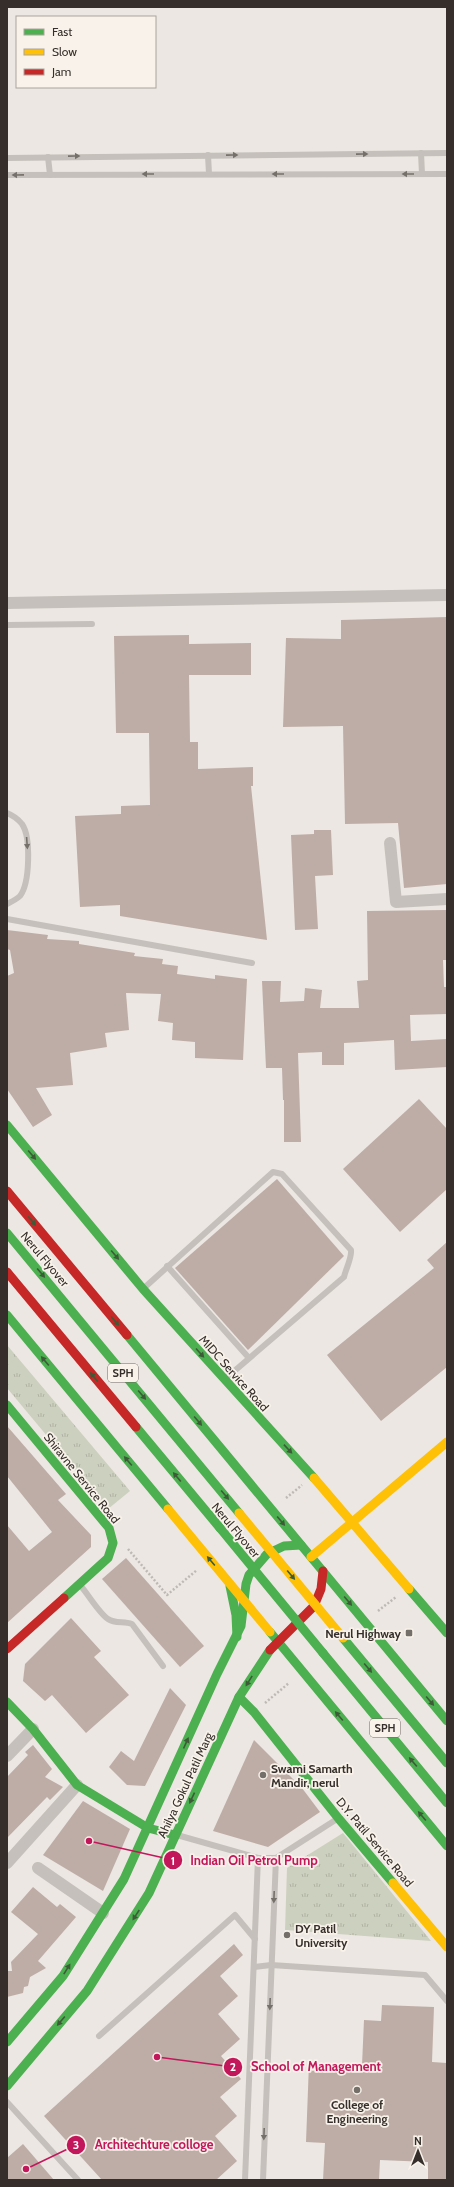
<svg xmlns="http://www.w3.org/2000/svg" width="454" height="2187" font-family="Cabin,sans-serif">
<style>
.grass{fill:url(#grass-tufts)}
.building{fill:#beada6}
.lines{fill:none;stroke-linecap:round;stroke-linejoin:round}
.path{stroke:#beb9b4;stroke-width:2.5;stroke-dasharray:2 2;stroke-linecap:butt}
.lane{stroke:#c5c0bb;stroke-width:6}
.street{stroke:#c5c0bb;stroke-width:12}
.fast{stroke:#4caf50;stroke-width:9}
.slow{stroke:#ffc107;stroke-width:9}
.jam{stroke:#c62828;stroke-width:9}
.fast-bridge{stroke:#4caf50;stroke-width:9}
.slow-bridge{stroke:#ffc107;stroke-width:9}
.oneway{fill:#76706b}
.oneway2{fill:#3d5b37}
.poi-dot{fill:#756f6a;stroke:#f8f2ea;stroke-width:1.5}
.labels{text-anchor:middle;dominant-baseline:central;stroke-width:3.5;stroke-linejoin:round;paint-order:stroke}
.shield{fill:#f8f2ea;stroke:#706964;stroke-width:1}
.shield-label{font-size:11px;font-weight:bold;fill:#352e2a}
.street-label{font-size:12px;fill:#352e2a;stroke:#f8f2ea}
.poi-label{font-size:12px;font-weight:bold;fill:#352e2a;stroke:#f8f2ea;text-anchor:start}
.leader{fill:none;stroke:#c2185b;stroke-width:1.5}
.callout-dot{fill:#c2185b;stroke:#f8f2ea;stroke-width:1.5}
.mark-label{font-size:12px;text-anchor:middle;font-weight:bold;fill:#fff}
.callout-label{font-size:13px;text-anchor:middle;font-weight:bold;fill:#c2185b;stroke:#f8f2ea;stroke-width:3.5;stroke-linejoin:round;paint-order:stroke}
</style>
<defs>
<pattern id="grass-tufts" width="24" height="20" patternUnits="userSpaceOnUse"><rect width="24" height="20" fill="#ccd0be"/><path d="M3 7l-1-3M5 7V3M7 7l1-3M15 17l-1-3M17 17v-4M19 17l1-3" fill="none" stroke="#b0b3a3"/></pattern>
</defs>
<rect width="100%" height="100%" fill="#ece7e2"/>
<g class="grass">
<polygon points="7,1345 130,1491 108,1509 7,1388"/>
<polygon points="343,1833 431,1941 285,1930 287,1868"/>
</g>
<g class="building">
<polygon points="447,617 447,884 404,888 398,823 345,824 343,726 283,727 286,638 341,639 341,620"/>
<polygon points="189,635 189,644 251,643 251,675 189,675 190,742 198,742 198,769 253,767 253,786 251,786 267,940 120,916 120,905 80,907 75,816 121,814 121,806 150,805 149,733 116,733 114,636"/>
<polygon points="314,830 331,830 333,875 315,876 318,929 295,930 291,835 314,834"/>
<polygon points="447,910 447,960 443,960 444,987 447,987 447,1014 410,1015 411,1041 447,1039 447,1067 395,1070 394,1040 344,1043 344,1065 322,1065 322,1052 298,1053 301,1142 284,1142 284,1100 283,1100 282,1068 266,1068 262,981 281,981 280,1002 304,1001 305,988 322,990 320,1008 359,1008 357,981 368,980 367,911"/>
<polygon points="7,930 48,935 47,939 79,941 79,944 135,953 134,956 163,959 162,964 178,966 177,974 215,979 215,975 247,979 243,1060 195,1058 195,1042 172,1040 173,1023 158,1021 161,994 126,993 129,1030 105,1033 107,1047 70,1053 73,1085 36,1088 52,1115 33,1127 7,1089 7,976 14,973 10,950 7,949"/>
<polygon points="419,1099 447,1129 447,1189 400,1232 343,1169"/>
<polygon points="277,1179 344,1256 248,1350 175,1268"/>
<polygon points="447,1242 447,1367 381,1421 327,1355 434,1268 427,1260"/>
<polygon points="7,1426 66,1494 58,1500 91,1535 91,1547 7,1623 7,1525 29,1551 52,1532 7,1476"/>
<polygon points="126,1558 204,1646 180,1667 102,1579"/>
<polygon points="71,1618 101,1651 94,1657 129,1695 86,1733 52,1695 45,1701 23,1681 25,1664"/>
<polygon points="170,1688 186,1705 145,1786 127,1785 109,1767 121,1751 134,1761"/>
<polygon points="254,1740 302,1788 320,1812 268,1847 213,1831"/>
<polygon points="33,1745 52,1769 45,1777 63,1787 50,1800 47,1797 7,1838 7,1777 28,1755 25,1752"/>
<polygon points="83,1801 130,1829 103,1891 43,1855"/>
<polygon points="33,1887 57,1907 60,1904 76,1917 38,1961 46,1968 30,1977 28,1986 24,1987 23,1993 7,1997 7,1971 12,1971 11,1962 38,1934 11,1912"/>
<polygon points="234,1944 243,1955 220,1976 238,1996 218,2014 240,2039 221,2056 241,2079 220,2097 237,2116 215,2136 237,2161 216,2180 102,2180 44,2116"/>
<polygon points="382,2005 434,2007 432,2062 447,2063 447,2180 428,2180 428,2162 380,2160 379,2180 323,2180 325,2143 306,2142 309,2063 362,2065 364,2020 381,2021"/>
<polygon points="23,2144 54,2180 7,2180 7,2158"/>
</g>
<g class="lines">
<g class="path">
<polyline points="286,1498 302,1485"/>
<polyline points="128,1549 167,1595 197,1570"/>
<polyline points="378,1611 396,1597"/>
<polyline points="265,1703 289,1683"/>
</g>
<g class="lane">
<polyline points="421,153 422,174"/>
<polyline points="208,155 209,174"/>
<polyline points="48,157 50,175"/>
<polyline points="7,158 447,153"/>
<polyline points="7,175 447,174"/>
<polyline points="7,625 92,624"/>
<path d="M 7,813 C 12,815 18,819 22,824 C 31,837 30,883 20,896 C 17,899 11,902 7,904"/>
<polyline points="7,919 252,963"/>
<polyline points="167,1266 249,1358"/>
<path d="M 144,1288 L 273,1172 L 282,1174 L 351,1250 C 352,1258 346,1268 344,1277 L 225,1379"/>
<path d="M 80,1585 C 88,1594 99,1613 108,1619 C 115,1624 124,1621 132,1624 L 163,1666"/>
<polyline points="177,1835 258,1858 276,1858 337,1819"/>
<polyline points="254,1967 271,1965 425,1975 447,2001"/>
<polyline points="99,2036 235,1915 255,1939"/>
<polyline points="7,2102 78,2180"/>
<polyline points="245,2180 258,1858"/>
<polyline points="263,2180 276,1858"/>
</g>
<g class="street">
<polyline points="7,603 447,595"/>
<polyline points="390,843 396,902 447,899"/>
<polyline points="7,1756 33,1729"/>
<polyline points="7,1863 77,1785"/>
<polyline points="38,1868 103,1913"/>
</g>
<g class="fast">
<polyline points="7,1125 143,1289 314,1478"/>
<polyline points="7,1233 239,1513"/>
<polyline points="7,1315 168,1509"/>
<polyline points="127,1335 447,1721"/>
<polyline points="7,1405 109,1528 113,1543 108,1558 64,1598"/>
<polyline points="136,1427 220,1528"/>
<polyline points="230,1586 236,1615 237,1637"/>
<polyline points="409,1589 447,1633"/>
<polyline points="270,1632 447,1846"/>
<polyline points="343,1638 447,1763"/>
<polyline points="323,1653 447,1803"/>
<polyline points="239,1697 254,1712 339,1819 393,1883"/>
<polyline points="7,1702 33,1729 77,1785 148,1828 175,1835"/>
<polyline points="7,2042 63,1976 124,1879 217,1674 241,1626 246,1584 249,1575 267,1554 284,1546 301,1545"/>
<polyline points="7,2086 87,1991 149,1893 239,1697 270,1650"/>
</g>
<g class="slow">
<polyline points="314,1478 409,1589"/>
<polyline points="168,1509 270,1632"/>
<polyline points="311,1557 447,1442"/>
<polyline points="393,1883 447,1947"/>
</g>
<g class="jam">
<polyline points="7,1191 127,1335"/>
<polyline points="7,1272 136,1427"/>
<polyline points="7,1649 64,1598"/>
<polyline points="270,1650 314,1606 321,1589 323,1571"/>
</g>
<polyline class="fast-bridge" points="220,1528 323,1653"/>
<polyline class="slow-bridge" points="239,1513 343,1638"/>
</g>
<defs><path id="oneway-solid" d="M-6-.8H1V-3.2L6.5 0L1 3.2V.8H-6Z"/></defs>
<g class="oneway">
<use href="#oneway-solid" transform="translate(362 154) rotate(-1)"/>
<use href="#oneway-solid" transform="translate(232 155) rotate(-1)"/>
<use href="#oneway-solid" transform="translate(74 156) rotate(-1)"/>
<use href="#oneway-solid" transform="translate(148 174) rotate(180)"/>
<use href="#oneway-solid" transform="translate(278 174) rotate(180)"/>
<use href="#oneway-solid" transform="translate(408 174) rotate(180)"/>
<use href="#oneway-solid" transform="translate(18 175) rotate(179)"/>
<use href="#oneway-solid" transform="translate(27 843) rotate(86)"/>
<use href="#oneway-solid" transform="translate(274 1897) rotate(92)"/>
<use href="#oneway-solid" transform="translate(270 2004) rotate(92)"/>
<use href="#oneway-solid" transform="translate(264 2134) rotate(92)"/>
</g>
<g class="oneway2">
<use href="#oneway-solid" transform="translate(32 1155) rotate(50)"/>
<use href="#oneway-solid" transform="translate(32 1221) rotate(50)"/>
<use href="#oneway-solid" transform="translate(115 1255) rotate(50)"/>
<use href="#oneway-solid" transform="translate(41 1273) rotate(50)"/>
<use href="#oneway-solid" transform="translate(115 1321) rotate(50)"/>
<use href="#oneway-solid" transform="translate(200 1353) rotate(48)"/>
<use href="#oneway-solid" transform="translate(45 1361) rotate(-130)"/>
<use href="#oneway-solid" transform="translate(94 1377) rotate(-130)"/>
<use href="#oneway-solid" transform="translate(142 1395) rotate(50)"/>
<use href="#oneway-solid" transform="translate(198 1421) rotate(50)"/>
<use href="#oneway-solid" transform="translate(288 1449) rotate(47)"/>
<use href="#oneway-solid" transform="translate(128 1461) rotate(-130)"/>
<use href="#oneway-solid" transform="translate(177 1477) rotate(-130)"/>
<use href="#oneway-solid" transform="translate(225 1495) rotate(50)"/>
<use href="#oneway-solid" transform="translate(281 1521) rotate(50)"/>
<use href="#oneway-solid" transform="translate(211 1561) rotate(-130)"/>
<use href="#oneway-solid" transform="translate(291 1575) rotate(50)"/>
<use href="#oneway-solid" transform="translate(348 1601) rotate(50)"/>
<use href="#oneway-solid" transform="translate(368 1668) rotate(50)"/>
<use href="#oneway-solid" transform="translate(249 1681) rotate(122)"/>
<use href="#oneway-solid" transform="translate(430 1701) rotate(50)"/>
<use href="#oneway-solid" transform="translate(339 1716) rotate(-130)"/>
<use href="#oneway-solid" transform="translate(186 1743) rotate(-66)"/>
<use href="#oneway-solid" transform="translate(413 1762) rotate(-130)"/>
<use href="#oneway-solid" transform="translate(192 1798) rotate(115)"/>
<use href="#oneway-solid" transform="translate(422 1816) rotate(-130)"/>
<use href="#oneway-solid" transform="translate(136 1915) rotate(123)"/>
<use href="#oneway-solid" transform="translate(67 1969) rotate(-58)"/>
<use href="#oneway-solid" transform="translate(61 2021) rotate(130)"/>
</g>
<g class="poi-dot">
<rect x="405" y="1629" width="8" height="8" rx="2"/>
<circle cx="263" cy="1775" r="4"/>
<circle cx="287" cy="1935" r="4"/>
<circle cx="357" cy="2090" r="4"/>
</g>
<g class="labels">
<g class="shield">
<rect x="108" y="1364" width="30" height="18" rx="3"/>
<rect x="370" y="1719" width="30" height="18" rx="3"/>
</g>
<g class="shield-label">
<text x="123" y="1373">SPH</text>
<text x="385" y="1728">SPH</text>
</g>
<g class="street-label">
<text transform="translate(45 1259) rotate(50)">Nerul Flyover</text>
<text transform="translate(234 1373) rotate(48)">MIDC Service Road</text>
<text transform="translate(82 1478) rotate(51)">Shiravne Service Road</text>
<text transform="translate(236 1530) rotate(50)">Nerul Flyover</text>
<text transform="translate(185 1785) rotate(-65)">Ahilya Gokul Patil Marg</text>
<text transform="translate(375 1842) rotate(50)">D.Y. Patil Service Road</text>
</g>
<g class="poi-label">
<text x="401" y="1633" text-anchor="end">Nerul Highway</text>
<text x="271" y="1768">Swami Samarth<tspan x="271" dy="14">Mandir, nerul</tspan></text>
<text x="295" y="1928">DY Patil<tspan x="295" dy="14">University</tspan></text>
<text x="357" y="2104" text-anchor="middle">College of<tspan x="357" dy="14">Engineering</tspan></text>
</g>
</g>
<path class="leader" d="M89 1841L173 1860M157 2057L233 2067M26 2169L76 2145"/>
<g class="callout-dot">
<circle cx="89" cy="1841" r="4"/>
<circle cx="157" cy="2057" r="4"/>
<circle cx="26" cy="2169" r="4"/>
<circle cx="173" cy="1860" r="10"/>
<circle cx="233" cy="2067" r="10"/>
<circle cx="76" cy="2145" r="10"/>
</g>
<g class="mark-label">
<text x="173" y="1865">1</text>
<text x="233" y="2071">2</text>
<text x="76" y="2149">3</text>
</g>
<g class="callout-label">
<text x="254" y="1865">Indian Oil Petrol Pump</text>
<text x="316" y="2071">School of Management</text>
<text x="154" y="2149">Architechture colloge</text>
</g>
<rect width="454" height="2187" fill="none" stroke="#352e2a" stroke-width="16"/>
<rect x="16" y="16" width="140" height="72" fill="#f8f2ea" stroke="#aaa49d"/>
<rect x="24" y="29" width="20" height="6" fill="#4caf50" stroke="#aaa49d"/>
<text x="52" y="36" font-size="12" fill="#352e2a">Fast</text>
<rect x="24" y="49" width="20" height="6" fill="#ffc107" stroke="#aaa49d"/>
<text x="52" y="56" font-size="12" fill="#352e2a">Slow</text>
<rect x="24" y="69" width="20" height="6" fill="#c62828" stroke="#aaa49d"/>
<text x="52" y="76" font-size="12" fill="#352e2a">Jam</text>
<g transform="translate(418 2151)" stroke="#f8f2ea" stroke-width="3" paint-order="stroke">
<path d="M0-3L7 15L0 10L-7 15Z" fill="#352e2a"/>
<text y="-6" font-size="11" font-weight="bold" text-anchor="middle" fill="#352e2a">N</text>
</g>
</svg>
